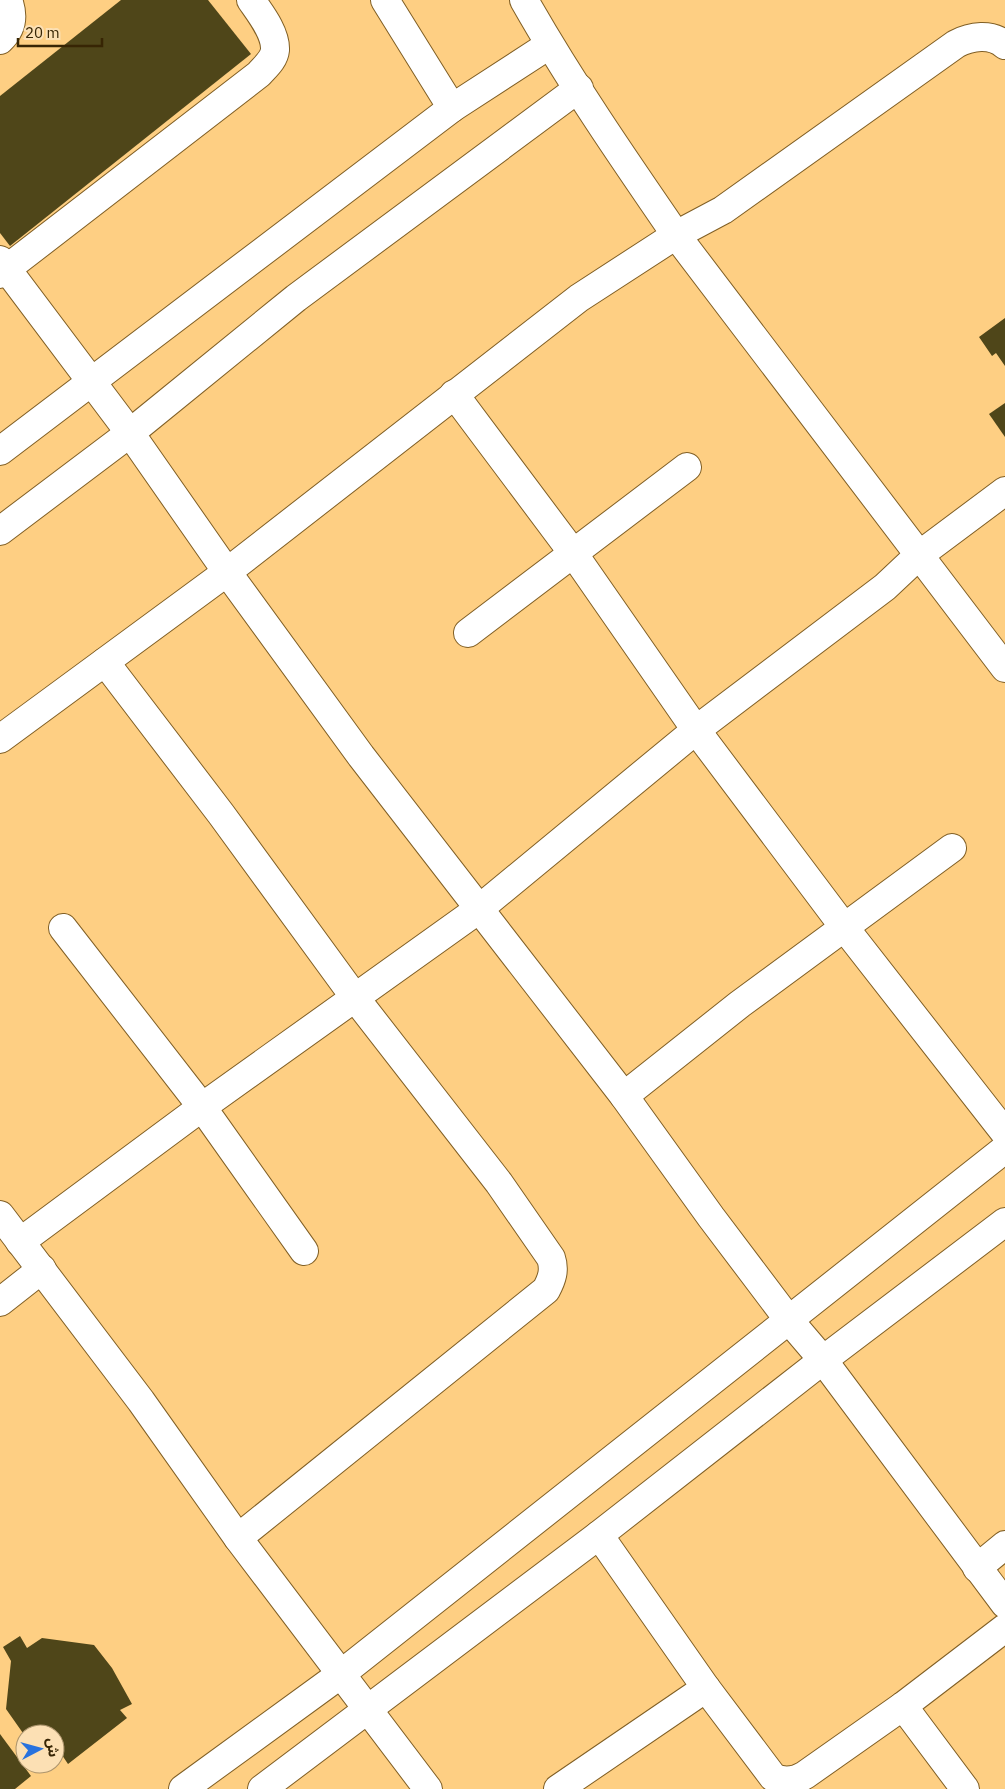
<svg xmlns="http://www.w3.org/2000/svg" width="1005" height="1789" font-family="'IBM Plex Sans','Noto Sans Arabic',sans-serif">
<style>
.building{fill:#4f4619}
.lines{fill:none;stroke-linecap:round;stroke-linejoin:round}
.minor-casing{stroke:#805f25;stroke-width:30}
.minor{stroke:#fff;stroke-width:28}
</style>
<rect width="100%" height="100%" fill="#fecf83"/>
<g class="building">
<polygon points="121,0 208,0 251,54 10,246 0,233 0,96"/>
<polygon points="1005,318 1005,366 996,353 992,356 979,337"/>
<polygon points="1005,403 1005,437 989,414"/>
<polygon points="20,1636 27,1648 42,1638 94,1645 112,1668 132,1704 120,1710 127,1718 68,1764 62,1755 55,1757 55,1734 25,1734 25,1736 6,1709 11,1661 3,1647"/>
<polygon points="0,1734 31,1776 15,1789 0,1789"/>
</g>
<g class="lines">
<g class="minor-casing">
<g id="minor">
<polyline points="385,0 452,108"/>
<path d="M 524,0 C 570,81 623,158 676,235 L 1005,668"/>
<path d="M 0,40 C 13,28 14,16 8,0"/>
<polyline points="0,260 130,433 227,572 361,756 624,1096 711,1217 788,1319 823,1360 1005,1604"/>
<path d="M 0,274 L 259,74 C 265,67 274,60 275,50 C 276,33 260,13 251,0"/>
<polyline points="454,394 573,553 696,730 844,927 1005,1133"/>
<polyline points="0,451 452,108 549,45"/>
<polyline points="0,531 130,433 296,298 579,88"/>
<polyline points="468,633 687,467"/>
<path d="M 105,662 L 221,814 L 356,999 L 499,1183 L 551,1258 C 555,1270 552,1279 546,1290 L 238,1538"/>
<path d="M 0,739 L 227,572 L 579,298 L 676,235 L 723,210 L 956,44 C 971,36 991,33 1005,45"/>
<polyline points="63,928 202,1107 304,1251"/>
<polyline points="624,1096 740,1004 952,848"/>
<polyline points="0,1215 141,1401 238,1538 428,1789"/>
<polyline points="20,1242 202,1107 479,909 696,730 885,587 918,556 1005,491"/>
<polyline points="0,1302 42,1269"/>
<path d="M 599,1535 L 706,1688 L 773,1777 C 784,1783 795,1781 805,1775 L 903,1706 L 1005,1628"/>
<polyline points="977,1568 1005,1545"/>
<polyline points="903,1706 965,1789"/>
<polyline points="183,1789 341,1674 1005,1149"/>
<polyline points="262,1789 599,1535 823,1360 1005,1222"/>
<polyline points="558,1789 706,1688"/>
</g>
</g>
<use href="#minor" class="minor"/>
</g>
<g transform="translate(40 1749) rotate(84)"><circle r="24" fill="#fce0b4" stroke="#ad956e"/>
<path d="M0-4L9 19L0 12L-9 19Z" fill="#2872de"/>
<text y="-8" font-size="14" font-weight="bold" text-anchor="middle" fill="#372504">ش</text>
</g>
<path d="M18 38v8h84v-8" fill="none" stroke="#372504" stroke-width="2.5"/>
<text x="25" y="38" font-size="15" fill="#372504" stroke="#fce0b4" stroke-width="4" paint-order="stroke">20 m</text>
</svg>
